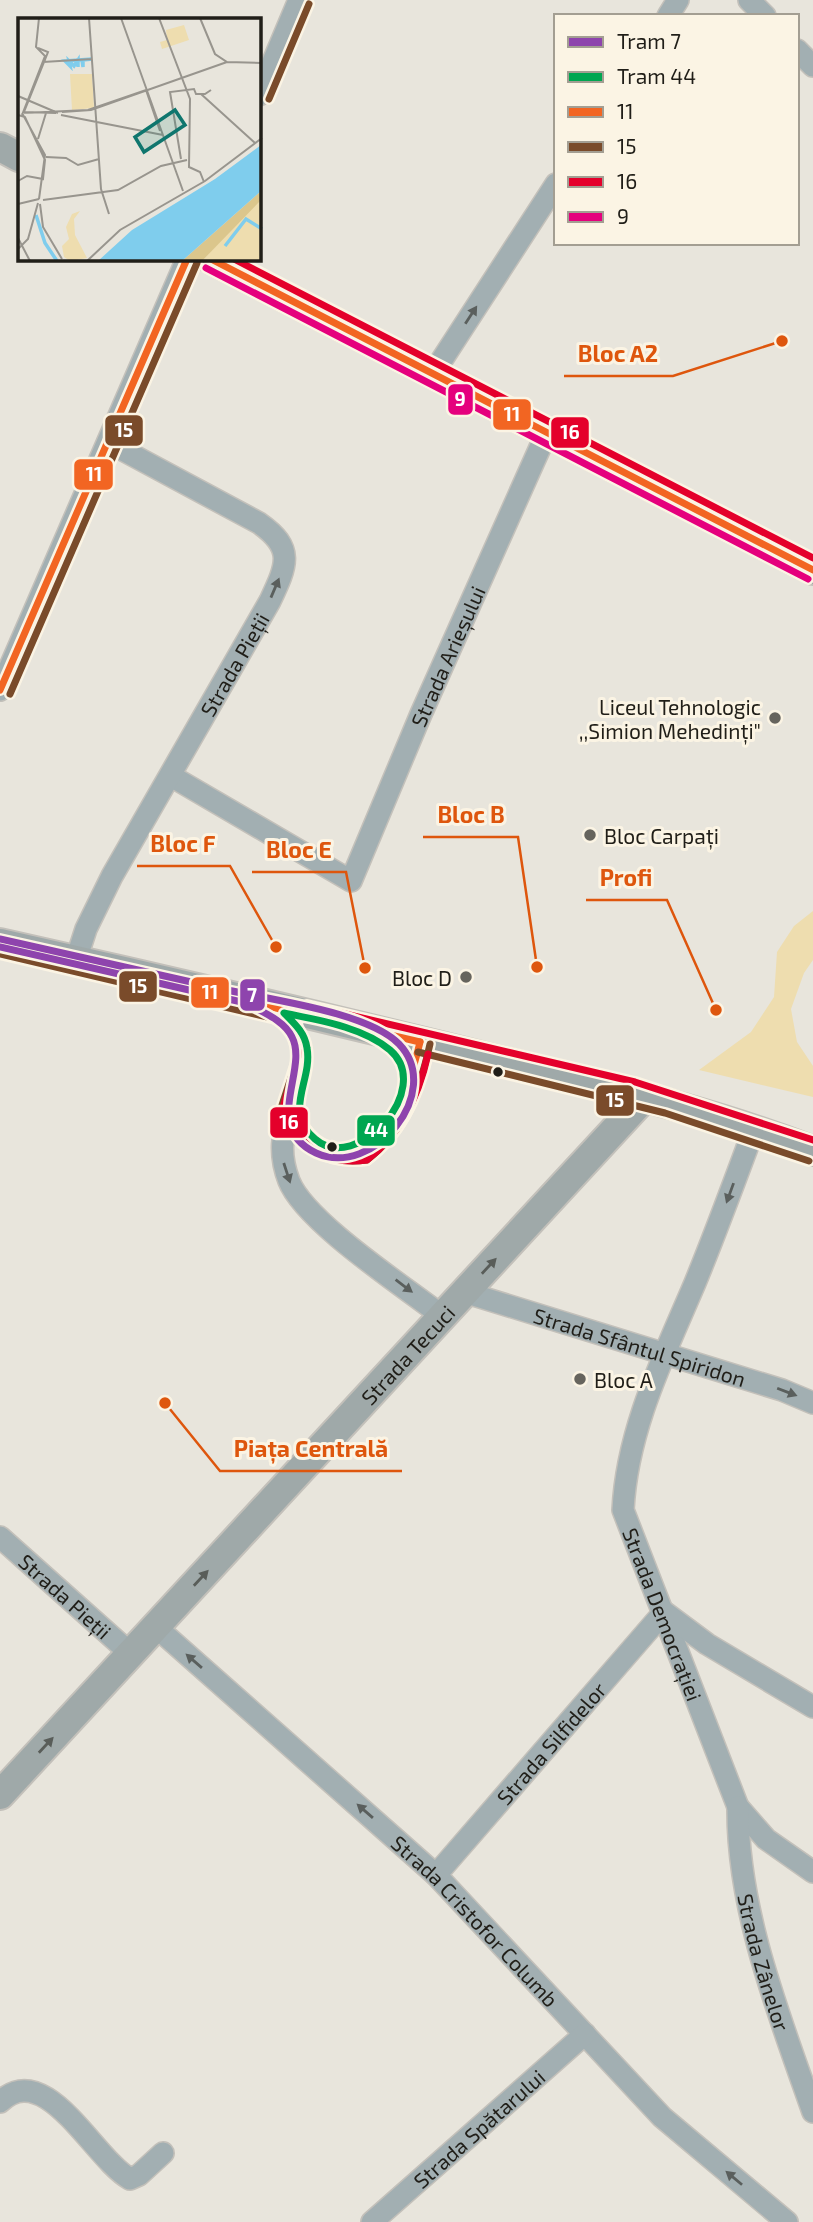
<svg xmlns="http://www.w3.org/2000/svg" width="813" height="2222" font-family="'Exo 2',sans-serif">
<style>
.green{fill:#eeddaf}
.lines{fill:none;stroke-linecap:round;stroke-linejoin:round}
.minor-casing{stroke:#c3c0ba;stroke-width:24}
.major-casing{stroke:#c3c0ba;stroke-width:32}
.minor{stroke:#a2afb2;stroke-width:21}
.major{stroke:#9fa9a9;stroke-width:28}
.bus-1-casing{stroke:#fbf4e4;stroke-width:12}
.bus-2-casing{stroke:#fbf4e4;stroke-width:12}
.bus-3-casing{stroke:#fbf4e4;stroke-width:12}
.bus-4-casing{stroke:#fbf4e4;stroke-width:12}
.bus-1{stroke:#f26522;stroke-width:7}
.bus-2{stroke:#7a4b2a;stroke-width:7}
.bus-3{stroke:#e4002b;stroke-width:7}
.bus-4{stroke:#e5007d;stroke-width:7}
.tram-1-casing{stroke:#fbf4e4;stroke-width:12}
.tram-2-casing{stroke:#fbf4e4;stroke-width:12}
.tram-1{stroke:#8e44ad;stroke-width:7}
.tram-2{stroke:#00a651;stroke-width:7}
.oneway{fill:#5a5f5d}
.oneway2{fill:#595d59}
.poi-dot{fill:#66645d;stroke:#fbf4e4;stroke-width:2.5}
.bus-dot{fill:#201e18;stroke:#fbf4e4;stroke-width:2.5}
.labels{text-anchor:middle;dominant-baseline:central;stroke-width:6;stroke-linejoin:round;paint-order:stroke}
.street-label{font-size:21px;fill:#201e18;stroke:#fbf4e4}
.poi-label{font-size:21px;fill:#201e18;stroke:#fbf4e4;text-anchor:end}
.inset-river{fill:none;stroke:#7fcded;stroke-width:3.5}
.inset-road{fill:none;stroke:#98958e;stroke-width:2}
.view{fill:#0f766e;fill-opacity:0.15;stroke:#0f766e;stroke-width:3.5}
.inset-edge{fill:none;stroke:#201e18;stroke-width:3.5}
.leader{fill:none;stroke:#de560d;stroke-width:2.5}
.callout-dot{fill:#de560d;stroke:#fbf4e4;stroke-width:2.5}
.callout-label{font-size:23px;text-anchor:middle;font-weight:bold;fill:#de560d;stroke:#fbf4e4;stroke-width:6;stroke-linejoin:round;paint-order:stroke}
.line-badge{stroke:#fbf4e4;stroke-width:2.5}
.badge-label{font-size:19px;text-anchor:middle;font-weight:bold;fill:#fff}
</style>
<rect width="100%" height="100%" fill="#e8e5dc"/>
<polygon class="green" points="813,911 813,960 804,973 791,1009 797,1042 813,1066 813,1097 699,1070 751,1032 774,997 777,952 794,926"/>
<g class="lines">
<g class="minor-casing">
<g id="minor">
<polyline points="749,0 765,16"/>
<polyline points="668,16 678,0"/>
<polyline points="797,50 813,66"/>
<polyline points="259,95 299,0"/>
<polyline points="434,372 556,184"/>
<polyline points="0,690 187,259"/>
<path id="s1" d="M 171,776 L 351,881 L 421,714 L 547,432"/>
<path id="s2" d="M 76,960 L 86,929 L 112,876 L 270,601 C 287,565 295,548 259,523 L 108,442"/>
<path d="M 292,1108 C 281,1133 279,1155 289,1181 C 305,1222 405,1287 442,1316"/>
<path id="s3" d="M 754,1129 C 735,1180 716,1232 695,1283 C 664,1356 627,1429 623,1510 L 738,1807 L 766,1839 L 813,1872"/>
<path id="s4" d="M 464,1292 L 782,1390 L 813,1403"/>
<path id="s5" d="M 0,1537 L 131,1654"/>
<path id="s6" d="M 156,1627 L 436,1875 L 662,2117 L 787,2222"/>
<path id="s7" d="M 738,1807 C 737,1910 779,2015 813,2112"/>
<path id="s8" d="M 436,1875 L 664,1612 L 707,1644 L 813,1707"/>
<path d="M 0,2102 C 46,2058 93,2158 130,2179 L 139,2175 L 163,2153"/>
<path id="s9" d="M 372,2222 L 585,2034"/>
</g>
</g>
<g class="major-casing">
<g id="major">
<polyline points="0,147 19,157"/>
<polyline points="211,259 813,570"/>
<path d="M 0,943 C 166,980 332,1019 497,1060 C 603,1087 711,1111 813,1151"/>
<path id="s10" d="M 0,1795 L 644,1098"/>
</g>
</g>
<use href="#minor" class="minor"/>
<use href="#major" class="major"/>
<g class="bus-1-casing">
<g id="bus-1">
<polyline points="211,259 813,570"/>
<polyline points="0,690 187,259"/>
<polyline points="0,943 420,1042"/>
<path d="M 292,1108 C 312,1142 323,1151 363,1150 C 397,1115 409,1089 420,1042"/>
</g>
</g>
<g class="bus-2-casing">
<g id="bus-2">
<polyline points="269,99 309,4"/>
<polyline points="10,694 197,263"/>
<polyline points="0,954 297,1024 300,1050 282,1105"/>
<polyline points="418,1052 665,1113 809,1161"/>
<path d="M 283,1113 C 303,1147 326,1166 367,1160 C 405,1131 420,1089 430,1044"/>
</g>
</g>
<g class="bus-3-casing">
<g id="bus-3">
<polyline points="234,259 813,558"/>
<path d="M 428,1054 C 419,1095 402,1133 367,1160 C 325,1166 301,1147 282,1111 L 300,1050 L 296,1012 L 307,1005 L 635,1082 L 813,1140"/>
</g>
</g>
<g class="bus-4-casing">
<polyline id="bus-4" points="206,268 808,579"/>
</g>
<use href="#bus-1" class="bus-1"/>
<use href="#bus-2" class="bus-2"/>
<use href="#bus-3" class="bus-3"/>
<use href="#bus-4" class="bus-4"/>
<g class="tram-1-casing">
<path id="tram-1" d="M 0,939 C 73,955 145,972 218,988 C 264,999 367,1011 399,1044 C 445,1092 373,1179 316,1153 C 261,1127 309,1070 292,1037 C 284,1020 262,1012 246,1003 L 0,947"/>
</g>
<g class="tram-2-casing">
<path id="tram-2" d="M 284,1013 C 318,1020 363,1027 390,1050 C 435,1089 356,1175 315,1139 C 282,1111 313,1081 307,1048 C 305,1033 295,1024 284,1013 Z"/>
</g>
<use href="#tram-1" class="tram-1"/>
<use href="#tram-2" class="tram-2"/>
</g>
<defs><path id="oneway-solid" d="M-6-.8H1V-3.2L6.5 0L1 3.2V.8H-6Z" transform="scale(1.75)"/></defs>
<g class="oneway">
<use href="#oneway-solid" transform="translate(471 315) rotate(-57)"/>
<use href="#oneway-solid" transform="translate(275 588) rotate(-67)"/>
<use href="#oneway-solid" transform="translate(287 1173) rotate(72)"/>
<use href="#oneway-solid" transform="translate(730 1193) rotate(110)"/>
<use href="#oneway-solid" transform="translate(404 1286) rotate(37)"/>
<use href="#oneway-solid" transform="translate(787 1392) rotate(21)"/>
<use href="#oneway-solid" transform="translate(194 1661) rotate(-139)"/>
<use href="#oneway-solid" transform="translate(365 1811) rotate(-139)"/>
<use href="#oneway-solid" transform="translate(734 2178) rotate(-140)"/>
</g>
<g class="oneway2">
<use href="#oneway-solid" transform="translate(489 1266) rotate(-47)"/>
<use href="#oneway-solid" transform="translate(201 1578) rotate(-47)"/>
<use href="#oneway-solid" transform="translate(46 1745) rotate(-47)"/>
</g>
<g class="poi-dot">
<circle cx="775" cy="718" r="7"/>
<circle cx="590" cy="835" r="7"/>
<circle cx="466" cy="977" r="7"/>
<circle cx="580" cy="1379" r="7"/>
</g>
<g class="bus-dot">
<circle cx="498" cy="1072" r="6"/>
<circle cx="332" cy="1147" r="6"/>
</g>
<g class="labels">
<g class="street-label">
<text stroke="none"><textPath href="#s1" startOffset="453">Strada Arieșului</textPath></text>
<text stroke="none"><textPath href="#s2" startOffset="336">Strada Pieții</textPath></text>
<text stroke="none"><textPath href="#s4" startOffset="184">Strada Sfântul Spiridon</textPath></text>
<text stroke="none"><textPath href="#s10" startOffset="600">Strada Tecuci</textPath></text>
<text stroke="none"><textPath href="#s5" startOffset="88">Strada Pieții</textPath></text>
<text stroke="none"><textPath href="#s3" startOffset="516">Strada Democrației</textPath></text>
<text stroke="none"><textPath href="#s8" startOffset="175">Strada Silfidelor</textPath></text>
<text stroke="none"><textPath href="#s6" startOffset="434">Strada Cristofor Columb</textPath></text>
<text stroke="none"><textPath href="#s7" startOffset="158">Strada Zânelor</textPath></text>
<text stroke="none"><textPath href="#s9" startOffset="142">Strada Spătarului</textPath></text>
</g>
<g class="poi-label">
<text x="761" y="706">Liceul Tehnologic<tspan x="761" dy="24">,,Simion Mehedinți"</tspan></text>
<text x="604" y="835" text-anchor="start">Bloc Carpați</text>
<text x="452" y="977">Bloc D</text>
<text x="594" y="1379" text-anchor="start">Bloc A</text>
</g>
</g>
<g transform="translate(18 18)">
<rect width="243" height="243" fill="#e8e5dc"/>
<path d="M 166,7 L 171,22 L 144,31 L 142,24 L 149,22 L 148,12 ZM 52,56 L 74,56 L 76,90 L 54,92 ZM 243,182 L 243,243 L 184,243 L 225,198 ZM 62,193 L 56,201 L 57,217 L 69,240 L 52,243 L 46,239 L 44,228 L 51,221 L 48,209 L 54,196 Z" fill="#eeddaf"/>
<path d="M 243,173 L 243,182 L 184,243 L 164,243 Z" fill="#dbc68c"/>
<path d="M 243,127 L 243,173 L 164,243 L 80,243 L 114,212 L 197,161 Z" fill="#7fcded"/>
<path class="inset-river" d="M 74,41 L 65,42 L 65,49 L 64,42 L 60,42 L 60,49 L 60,42 L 56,48 L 51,43 L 52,48 L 47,43 ZM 18,197 L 27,225 L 39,243M 207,228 L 228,201 L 244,211"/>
<path class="inset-road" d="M 71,0 L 83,171 L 91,196M 103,0 L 165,173M 141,0 L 172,81 L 171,149 L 182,154 L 186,164M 182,0 L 197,36 L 209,44 L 244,45M 18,29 L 21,0M 25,44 L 74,41M 183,76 L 237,125M 0,78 L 40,95M 6,94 L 30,34 L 20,30M 6,94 L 38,95M 44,94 L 73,92 L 209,44M 4,95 L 27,137 L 21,181M 6,95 L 70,92 L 128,72 L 142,113M 0,97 L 7,99 L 27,142 L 25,161 L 9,158 L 0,163M 4,97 L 27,38 L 18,29 L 21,0M 43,97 L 145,117M 20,121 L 28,95M 28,139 L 48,140 L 60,147 L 81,141M 163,141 L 152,74 L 176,71 L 178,76 L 187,76 L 193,72M 25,182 L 100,172 L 143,148 L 169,142M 0,186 L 21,181M 22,186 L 25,209 L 44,241M 0,220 L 12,243M 0,231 L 10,221 L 20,185M 69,243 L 102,212 L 187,163 L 244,120"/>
<path class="view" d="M 157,92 L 167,107 L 126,134 L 117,119 Z"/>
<rect width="243" height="243" class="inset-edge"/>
</g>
<path class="leader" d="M782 341L673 376H564M537 967L518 837H423M276 947L230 866H137M365 968L346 872H252M716 1010L667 900H586M165 1403L220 1471H402"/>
<g class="callout-dot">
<circle cx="782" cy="341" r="7"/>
<circle cx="537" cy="967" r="7"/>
<circle cx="276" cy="947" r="7"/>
<circle cx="365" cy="968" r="7"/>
<circle cx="716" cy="1010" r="7"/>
<circle cx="165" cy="1403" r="7"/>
</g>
<g class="callout-label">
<text x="618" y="362">Bloc A2</text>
<text x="471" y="823">Bloc B</text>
<text x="183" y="852">Bloc F</text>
<text x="299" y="858">Bloc E</text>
<text x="626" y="886">Profi</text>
<text x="311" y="1457">Piața Centrală</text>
</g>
<g class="line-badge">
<rect x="447" y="383" width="27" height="33" rx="7" fill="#e5007d"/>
<rect x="492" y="398" width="40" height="33" rx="7" fill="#f26522"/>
<rect x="104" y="414" width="40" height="33" rx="7" fill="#7a4b2a"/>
<rect x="550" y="416" width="40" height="33" rx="7" fill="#e4002b"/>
<rect x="73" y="458" width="41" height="33" rx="7" fill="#f26522"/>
<rect x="118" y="970" width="40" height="33" rx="7" fill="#7a4b2a"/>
<rect x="190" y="976" width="40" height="33" rx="7" fill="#f26522"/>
<rect x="239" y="978" width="27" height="34" rx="7" fill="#8e44ad"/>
<rect x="595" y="1084" width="40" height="33" rx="7" fill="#7a4b2a"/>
<rect x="269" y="1106" width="40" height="33" rx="7" fill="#e4002b"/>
<rect x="356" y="1114" width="40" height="33" rx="7" fill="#00a651"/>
</g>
<g class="badge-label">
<text x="460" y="406">9</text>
<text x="512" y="421">11</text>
<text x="124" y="437">15</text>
<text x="570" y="439">16</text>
<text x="94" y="481">11</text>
<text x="138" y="993">15</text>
<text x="210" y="999">11</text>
<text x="252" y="1002">7</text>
<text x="615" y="1107">15</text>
<text x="289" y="1129">16</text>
<text x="376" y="1137">44</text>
</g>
<rect x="554" y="14" width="245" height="231" fill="#fbf4e4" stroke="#a39e92" stroke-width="2"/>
<rect x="568" y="37" width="35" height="10" fill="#8e44ad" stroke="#a39e92" stroke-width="2"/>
<text x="617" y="49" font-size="21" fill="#201e18">Tram 7</text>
<rect x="568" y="72" width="35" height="10" fill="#00a651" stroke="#a39e92" stroke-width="2"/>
<text x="617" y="84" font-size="21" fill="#201e18">Tram 44</text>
<rect x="568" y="107" width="35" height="10" fill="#f26522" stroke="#a39e92" stroke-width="2"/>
<text x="617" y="119" font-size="21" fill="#201e18">11</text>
<rect x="568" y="142" width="35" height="10" fill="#7a4b2a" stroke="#a39e92" stroke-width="2"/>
<text x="617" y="154" font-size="21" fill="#201e18">15</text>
<rect x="568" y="177" width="35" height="10" fill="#e4002b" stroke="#a39e92" stroke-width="2"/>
<text x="617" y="189" font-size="21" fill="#201e18">16</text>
<rect x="568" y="212" width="35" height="10" fill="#e5007d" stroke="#a39e92" stroke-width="2"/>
<text x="617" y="224" font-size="21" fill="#201e18">9</text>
</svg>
